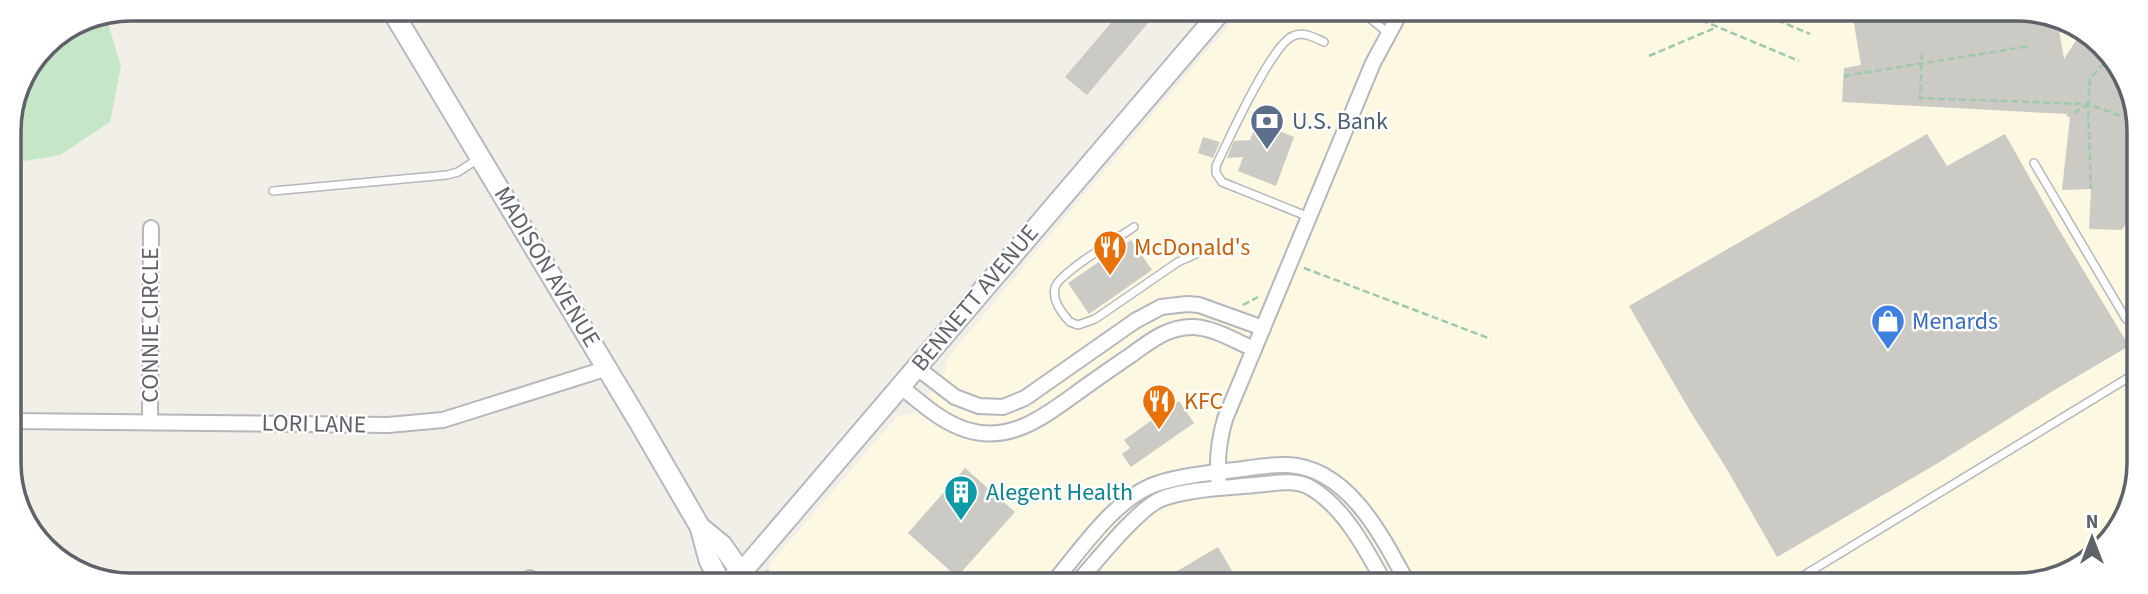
<svg xmlns="http://www.w3.org/2000/svg" width="2148" height="594" font-family="'Source Sans 3',sans-serif">
<style>
.commercial{fill:#fdf8e1}
.green{fill:#c6e7c7}
.building{fill:#cccac5}
.lines{fill:none;stroke-linecap:round;stroke-linejoin:round}
.service-casing{stroke:#b5b7bc;stroke-width:10}
.minor-casing{stroke:#b5b7bc;stroke-width:18}
.secondary-casing{stroke:#b6b9bf;stroke-width:23}
.path{stroke:#9fc8ad;stroke-width:2.5;stroke-dasharray:7 3.5;stroke-linecap:butt}
.service{stroke:#fff;stroke-width:7}
.minor{stroke:#fff;stroke-width:14}
.secondary{stroke:#fff;stroke-width:19}
.labels{text-anchor:middle;dominant-baseline:central;stroke-width:5;stroke-linejoin:round;paint-order:stroke}
.service-label{font-size:24px;fill:#4e5e75;stroke:#fff;text-anchor:start}
.food-label{font-size:24px;fill:#c56008;stroke:#fff;text-anchor:start}
.street-label{font-size:24px;fill:#5f6268;stroke:#fff}
.shop-label{font-size:24px;fill:#366cbe;stroke:#fff;text-anchor:start}
.culture-label{font-size:24px;fill:#0d838f;stroke:#fff;text-anchor:start}
.rim{fill:none;stroke:#5f6268;stroke-width:3.5}
</style>
<rect width="100%" height="100%" fill="#f1efe8"/>
<polygon class="commercial" points="1241,11 2048,13 2109,50 2137,108 2135,494 2097,555 2024,585 768,583 766,579 768,569 773,560 897,417 913,414 946,371 947,359 1071,210"/>
<polygon class="green" points="105,14 121,66 110,122 60,155 25,161 9,153 9,124 45,44 85,18"/>
<g class="building">
<polygon points="1121,11 1158,11 1087,95 1065,77"/>
<polygon points="1852,12 2048,13 2057,18 2064,59 2081,33 2109,50 2137,108 2137,207 2122,230 2089,229 2091,189 2062,190 2070,117 2067,117 2067,114 1842,102 1844,68 1861,65"/>
<polygon points="1257,122 1294,137 1276,186 1238,171 1243,157 1227,158 1234,141 1250,140"/>
<polygon points="1927,134 1947,166 2005,134 2058,228 2129,346 2051,392 1938,463 1777,557 1725,466 1690,411 1629,306"/>
<polygon points="1203,137 1220,142 1213,158 1198,153"/>
<polygon points="1131,240 1152,270 1089,314 1068,283"/>
<polygon points="1179,401 1194,423 1131,467 1122,454 1130,448 1124,440"/>
<polygon points="965,468 1015,512 957,577 908,533"/>
<polygon points="1218,547 1239,583 1157,583"/>
</g>
<g class="lines">
<g class="service-casing">
<g id="service">
<polyline points="1361,11 1388,33"/>
<polyline points="2034,163 2126,319 2136,326"/>
<polyline points="273,191 447,175 458,172 478,159"/>
<path d="M 1309,217 L 1222,182 L 1216,173 L 1216,166 C 1228,141 1271,45 1293,36 C 1304,31 1315,38 1324,42"/>
<path d="M 1134,227 C 1120,237 1057,274 1055,288 C 1052,301 1062,313 1070,322 L 1078,325 L 1095,319 L 1178,262 L 1196,254"/>
<polyline points="1788,585 2136,373"/>
</g>
</g>
<g class="minor-casing">
<g id="minor">
<polyline points="916,367 955,397 979,406 1003,407 1025,398 1135,321 1161,307 1187,304 1199,305 1263,328"/>
<path d="M 900,386 C 920,402 941,422 967,430 C 1009,443 1042,418 1074,395 C 1093,381 1112,368 1131,355 C 1150,341 1169,326 1194,327 C 1214,328 1235,341 1254,349"/>
<polyline points="11,421 388,425 443,420 608,368"/>
<polyline points="150,422 151,228"/>
<path d="M 1219,488 C 1216,463 1218,443 1225,419 L 1373,63 L 1401,11"/>
<polyline points="530,582 530,578"/>
<path d="M 1053,583 C 1081,550 1114,499 1156,484 C 1180,476 1209,473 1235,470 C 1252,468 1271,464 1288,465 C 1349,468 1383,538 1408,584"/>
<path d="M 1077,583 C 1096,562 1135,512 1159,500 C 1183,489 1227,488 1254,485 C 1272,484 1295,478 1311,488 C 1344,507 1367,551 1385,584"/>
</g>
</g>
<g class="secondary-casing">
<g id="secondary">
<polyline points="391,9 639,422 700,527 709,560 720,582"/>
<polyline points="700,527 722,545 748,582"/>
<polyline points="727,582 742,572 1221,11"/>
</g>
</g>
<g class="path">
<polyline points="1682,12 1799,61"/>
<polyline points="1758,12 1810,34"/>
<polyline points="1922,53 1920,98 2088,104 2091,189"/>
<polyline points="2111,55 2090,79 2088,104 2137,122"/>
<polyline points="1649,56 1717,27"/>
<polyline points="1844,76 2030,46"/>
<polyline points="2074,113 2088,104"/>
<polyline points="1304,268 1491,339"/>
<polyline points="1243,305 1258,297"/>
<polyline points="768,583 766,579 768,570"/>
</g>
<use href="#service" class="service"/>
<use href="#minor" class="minor"/>
<use href="#secondary" class="secondary"/>
</g>
<defs>
<g id="bank-pin" transform="scale(1.75)"><path d="M0 17L-7.5 6A9.5 9.5 0 1 1 7.5 6Z" fill="#5c6f8a" stroke="#fff"/><path d="M-6-4H6V4H-6ZM0-2.3a2.3 2.3 0 1 0 0 4.6a2.3 2.3 0 1 0 0-4.6Z" fill="#fff"/></g>
<g id="restaurant-pin" transform="scale(1.75)"><path d="M0 17L-7.5 6A9.5 9.5 0 1 1 7.5 6Z" fill="#e8710a" stroke="#fff"/><path d="M-5-6h1v4h1v-4h1v4h1v-4h1v5L-1.5 .5V6h-2V.5L-5-1ZM5-6V6H3V1.5H1.5Q1.5-4 5-6Z" fill="#fff"/></g>
<g id="shop-pin" transform="scale(1.75)"><path d="M0 17L-7.5 6A9.5 9.5 0 1 1 7.5 6Z" fill="#3f7fe0" stroke="#fff"/><path d="M-5-2.5h2.3a2.7 3.5 0 0 1 5.4 0H5L5.5 6h-11ZM-1.5-2.5h3a1.5 2.3 0 0 0-3 0Z" fill="#fff"/></g>
<g id="building-pin" transform="scale(1.75)"><path d="M0 17L-7.5 6A9.5 9.5 0 1 1 7.5 6Z" fill="#0f9aa8" stroke="#fff"/><path d="M-4-6H4V6H1V3H-1V6H-4ZM-2.5-4.3h1.7v1.8h-1.7ZM.8-4.3h1.7v1.8H.8ZM-2.5-1h1.7V.8h-1.7ZM.8-1h1.7V.8H.8Z" fill="#fff"/></g>
</defs>
<g fill-rule="evenodd">
<use href="#bank-pin" x="1267" y="121"/>
<use href="#restaurant-pin" x="1110" y="247"/>
<use href="#shop-pin" x="1888" y="321"/>
<use href="#restaurant-pin" x="1159" y="401"/>
<use href="#building-pin" x="961" y="492"/>
</g>
<g class="labels">
<g class="service-label">
<text x="1292" y="121">U.S. Bank</text>
</g>
<g class="food-label">
<text x="1134" y="247">McDonald's</text>
<text x="1184" y="401">KFC</text>
</g>
<g class="street-label">
<text transform="translate(547 267) rotate(59)">MADISON AVENUE</text>
<text transform="translate(975 298) rotate(-50)">BENNETT AVENUE</text>
<text transform="translate(150 325) rotate(-90)">CONNIE CIRCLE</text>
<text transform="translate(314 424) rotate(1)">LORI LANE</text>
</g>
<g class="shop-label">
<text x="1912" y="321">Menards</text>
</g>
<g class="culture-label">
<text x="986" y="492">Alegent Health</text>
</g>
</g>
<path d="M0 0H2148V594H0ZM131 21H2017A110 110 0 0 1 2127 131V463A110 110 0 0 1 2017 573H131A110 110 0 0 1 21 463V131A110 110 0 0 1 131 21Z" fill="#fff" fill-rule="evenodd"/>
<path class="rim" d="M131 21H2017A110 110 0 0 1 2127 131V463A110 110 0 0 1 2017 573H131A110 110 0 0 1 21 463V131A110 110 0 0 1 131 21Z"/>
<g transform="translate(2092 538)" stroke="#ffffff" stroke-width="5" paint-order="stroke">
<path d="M0-5L12 26L0 18L-12 26Z" fill="#5f6268"/>
<text y="-10" font-size="19" font-weight="bold" text-anchor="middle" fill="#5f6268">N</text>
</g>
</svg>
